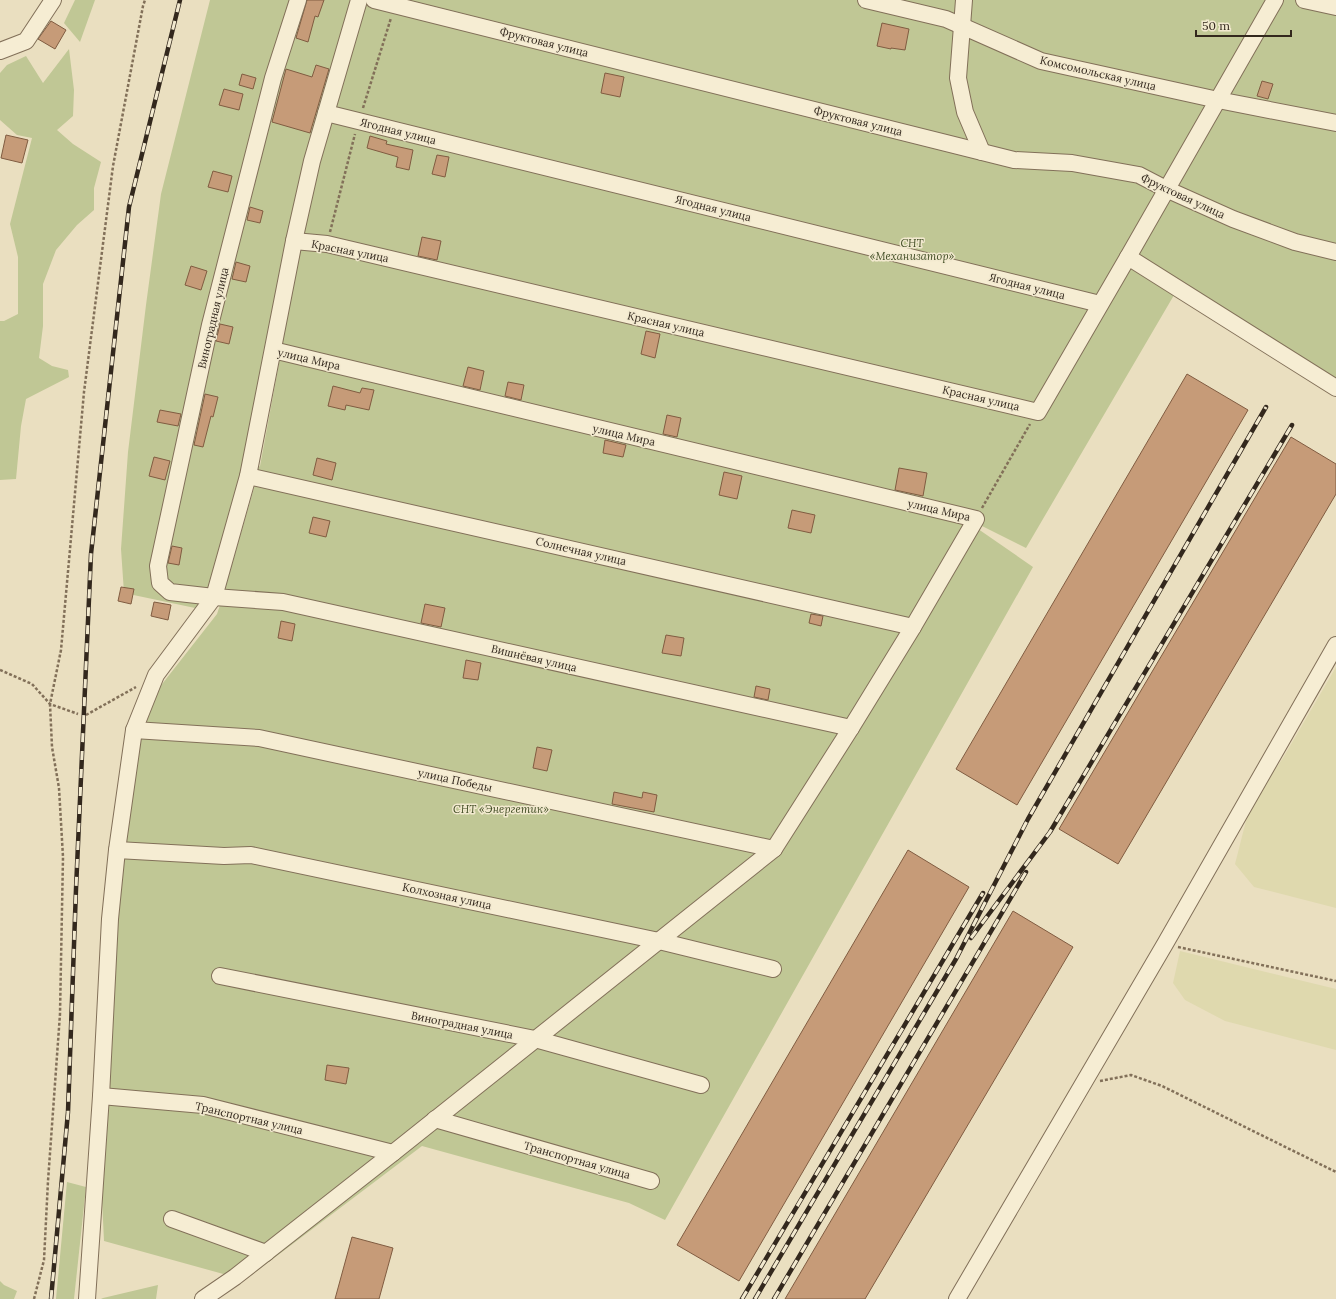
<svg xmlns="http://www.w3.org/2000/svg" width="1336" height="1299" font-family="Lora,serif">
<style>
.farmland{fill:#dfd9ae}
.green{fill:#c0c795;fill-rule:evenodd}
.building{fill:#c69b78;stroke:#805c41}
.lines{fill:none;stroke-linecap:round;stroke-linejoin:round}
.minor-casing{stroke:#827059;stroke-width:18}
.path{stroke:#827059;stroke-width:2.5;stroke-dasharray:3 2;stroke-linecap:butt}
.minor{stroke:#f6edd3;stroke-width:16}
.rail-casing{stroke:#33281d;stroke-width:4.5}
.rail{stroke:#f2e9cf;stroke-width:3;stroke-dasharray:9;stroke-linecap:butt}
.labels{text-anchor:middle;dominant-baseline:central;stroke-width:3;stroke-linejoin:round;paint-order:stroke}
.street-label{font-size:11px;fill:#33281d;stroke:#f2e9cf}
.park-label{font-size:11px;font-style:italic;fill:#424e25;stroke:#f2e9cf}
</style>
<rect width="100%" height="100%" fill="#eadfc0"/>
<g class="farmland">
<polygon points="1336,667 1336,908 1254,887 1235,864 1250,805 1283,758"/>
<polygon points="1180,951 1336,989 1336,1050 1225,1021 1185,1000 1173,983"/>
</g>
<g class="green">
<polygon points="75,0 95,0 80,42 64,23"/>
<path d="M 210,0 L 1336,0 L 1336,393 L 1177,290 L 1026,548 L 968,519 L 277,356 L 250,474 L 260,466 L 280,358 L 968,522 L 1033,567 L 665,1220 L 629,1203 L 422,1146 L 245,1280 L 104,1241 L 97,1095 L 130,725 L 217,614 L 221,602 L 217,602 L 214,612 L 124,593 L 121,549 L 128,452 L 146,305 L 161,194 ZM 252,478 L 256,481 L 224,592 Z"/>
<polygon points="69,49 74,90 73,116 57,130 73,144 101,162 94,188 94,210 77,225 56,250 43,284 43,326 39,358 52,366 68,370 69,377 26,399 21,426 16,479 0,480 0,321 4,321 18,314 18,257 10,224 32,138 17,135 0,120 0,73 7,65 26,56 43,83"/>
<polygon points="67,1182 86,1187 74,1299 56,1299"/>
<polygon points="0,1281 4,1285 17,1291 14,1299 0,1299"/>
<polygon points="158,1285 156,1299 101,1299 103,1298"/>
</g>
<g class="building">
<polygon points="307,0 324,0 318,17 315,16 308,42 296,38"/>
<polygon points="51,21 66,30 55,49 38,39"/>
<polygon points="882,23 909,29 905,50 891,48 891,49 877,46"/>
<polygon points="316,65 329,69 310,133 272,122 286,69 312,77"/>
<polygon points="605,73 624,77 620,97 601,93"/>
<polygon points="242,74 256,78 253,89 239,85"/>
<polygon points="1262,81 1273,84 1268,99 1257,96"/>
<polygon points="224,89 243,94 239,110 219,105"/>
<polygon points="6,135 28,140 22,163 1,158"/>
<polygon points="370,136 387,141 386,144 413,150 409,170 396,167 398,157 367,148"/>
<polygon points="437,155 449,157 445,177 432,174"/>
<polygon points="213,171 232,176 228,192 208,187"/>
<polygon points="250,207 263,211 260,223 247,220"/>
<polygon points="422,237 441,241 437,260 418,256"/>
<polygon points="236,262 250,266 246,282 232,279"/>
<polygon points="191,266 207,271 201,290 185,285"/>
<polygon points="220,324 233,327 229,344 216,341"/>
<polygon points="646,331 660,334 655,358 641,354"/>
<polygon points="468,367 484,371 480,390 463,386"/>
<polygon points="1187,374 1248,410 1017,805 956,769"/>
<polygon points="508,382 524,385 521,400 505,396"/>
<polygon points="333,386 360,393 362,388 374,390 369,410 346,405 345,410 328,406"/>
<polygon points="205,394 218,397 213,417 211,416 203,447 194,445"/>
<polygon points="160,410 181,414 178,426 157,422"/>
<polygon points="667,415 681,418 677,437 663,434"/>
<polygon points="1291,437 1336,464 1336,494 1118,864 1059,829"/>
<polygon points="605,440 626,445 623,457 603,453"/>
<polygon points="154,457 170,461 165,480 149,476"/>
<polygon points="317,458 336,463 332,480 313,475"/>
<polygon points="899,468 927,473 923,496 895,490"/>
<polygon points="724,472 742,476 737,499 719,495"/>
<polygon points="792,510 815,515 811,533 788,528"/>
<polygon points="313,517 330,521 326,537 309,533"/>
<polygon points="172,546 182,548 179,565 168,563"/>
<polygon points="121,587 134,589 131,604 118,601"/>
<polygon points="154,602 171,605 168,620 151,616"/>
<polygon points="425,604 445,608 441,627 421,623"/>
<polygon points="811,614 823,616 821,626 809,623"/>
<polygon points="281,621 295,624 292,641 278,638"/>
<polygon points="666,635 684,638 681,656 662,653"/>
<polygon points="466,660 481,663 478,680 463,678"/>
<polygon points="756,686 770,689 768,700 754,697"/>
<polygon points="537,747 552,750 547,771 533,768"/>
<polygon points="614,792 642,798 643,792 657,795 654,812 612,804"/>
<polygon points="908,850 969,887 739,1281 677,1245"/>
<polygon points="1013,911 1073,947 865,1299 785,1299"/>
<polygon points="327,1065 349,1068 346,1084 325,1080"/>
<polygon points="352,1237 393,1248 379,1299 335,1299"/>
</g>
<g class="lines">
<g class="minor-casing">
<g id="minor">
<polyline points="298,0 273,78 210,325 158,566 160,583 170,592 214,597 283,602 851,728"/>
<polyline points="374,0 1014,160 1072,163 1139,175 1166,189 1233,219 1295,242 1336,252"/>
<polyline points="866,0 946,19 1041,61 1218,100 1336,123"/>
<polyline points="964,0 958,78 965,112 982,152"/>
<polyline points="1304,0 1336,7"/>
<polyline points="0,51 26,41 53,0"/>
<polyline points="326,113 1100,304"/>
<polyline points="294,241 327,244 1038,412 1128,257 1275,0"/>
<polyline points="1128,257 1336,388"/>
<polyline points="248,476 913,627"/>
<polyline points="134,730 259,738 774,849"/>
<polyline points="117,850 224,856 251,855 659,941 773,969"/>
<polyline points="220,976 535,1039 701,1085"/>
<polyline points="101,1096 203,1105 393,1153"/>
<polyline points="435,1119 651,1181"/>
<polyline points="172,1219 266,1253"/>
<polyline points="87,1299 101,1096 110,919 117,850 134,730 156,675 214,597 248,476 294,241 312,161 359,0"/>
<polyline points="203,1299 235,1277 393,1153 774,849 851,728 913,627 976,519 273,350"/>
<polyline points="957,1299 1165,944 1336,645"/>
</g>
</g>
<g class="path">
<polyline points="363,108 391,18"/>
<polyline points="330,232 355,134"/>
<polyline points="982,508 1030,424"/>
<polyline points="0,670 32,684 50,704 78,714"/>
<polyline points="86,715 136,687"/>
<polyline points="1178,947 1336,981"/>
<polyline points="1100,1081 1131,1075 1162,1086 1336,1172"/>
<polyline points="34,1299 44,1260 48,1181 60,1014 63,857 59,788 52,747 50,704 61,650 84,392 113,166 143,6 145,0"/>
</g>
<use href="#minor" class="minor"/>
<g class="rail-casing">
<g id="rail">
<polyline points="971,938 1050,832 1292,425"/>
<polyline points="51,1299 68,1112 76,889 91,554 129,207 180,0"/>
<polyline points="742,1299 983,893"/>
<polyline points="755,1299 956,959 1028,819 1266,407"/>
<polyline points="774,1299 1026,872"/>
</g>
</g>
<use href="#rail" class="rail"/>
</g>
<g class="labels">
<g class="street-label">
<text transform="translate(544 42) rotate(14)">Фруктовая улица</text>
<text transform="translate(1098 73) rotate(13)">Комсомольская улица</text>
<text transform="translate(858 121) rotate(14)">Фруктовая улица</text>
<text transform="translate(398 131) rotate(14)">Ягодная улица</text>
<text transform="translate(1183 196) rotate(25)">Фруктовая улица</text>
<text transform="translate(713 208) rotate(14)">Ягодная улица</text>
<text transform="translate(350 251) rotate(11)">Красная улица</text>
<text transform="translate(1027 286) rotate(14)">Ягодная улица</text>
<text transform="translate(213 318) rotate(-77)">Виноградная улица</text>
<text transform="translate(666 324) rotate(13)">Красная улица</text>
<text transform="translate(309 359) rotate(13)">улица Мира</text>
<text transform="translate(981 398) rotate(13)">Красная улица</text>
<text transform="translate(624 435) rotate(13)">улица Мира</text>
<text transform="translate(939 510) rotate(13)">улица Мира</text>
<text transform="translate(581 551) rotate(13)">Солнечная улица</text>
<text transform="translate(534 658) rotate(13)">Вишнёвая улица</text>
<text transform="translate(455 780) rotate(12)">улица Победы</text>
<text transform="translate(447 896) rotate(12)">Колхозная улица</text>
<text transform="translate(462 1025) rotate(11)">Виноградная улица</text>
<text transform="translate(249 1118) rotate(13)">Транспортная улица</text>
<text transform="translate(577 1160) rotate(16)">Транспортная улица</text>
</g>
<g class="park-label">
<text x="912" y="243">СНТ<tspan x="912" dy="13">«Механизатор»</tspan></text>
<text x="501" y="809">СНТ «Энергетик»</text>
</g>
</g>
<path d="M1196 30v6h95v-6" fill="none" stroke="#33281d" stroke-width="2"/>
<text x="1202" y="30" font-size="12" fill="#33281d" stroke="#f2e9cf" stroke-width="3" paint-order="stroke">50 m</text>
</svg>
